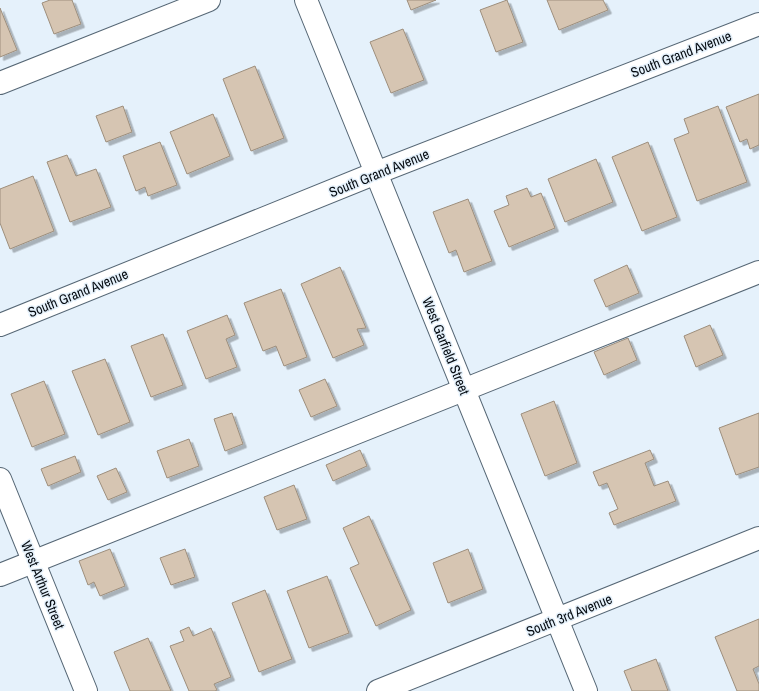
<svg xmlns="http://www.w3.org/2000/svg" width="759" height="691" font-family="'Archivo Narrow',sans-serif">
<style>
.building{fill:#d6c5b2;stroke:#9d8e7c;filter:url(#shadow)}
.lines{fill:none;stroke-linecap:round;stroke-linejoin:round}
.minor-casing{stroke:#566775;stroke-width:24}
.minor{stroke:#fff;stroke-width:22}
.labels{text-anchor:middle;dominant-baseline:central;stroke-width:3;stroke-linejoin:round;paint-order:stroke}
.street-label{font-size:14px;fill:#060c12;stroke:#e5f1fb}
</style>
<defs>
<filter id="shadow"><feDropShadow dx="3.5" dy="3.5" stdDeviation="0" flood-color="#0004"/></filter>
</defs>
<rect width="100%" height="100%" fill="#e5f1fb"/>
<g class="building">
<polygon points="50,0 72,0 81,24 54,34 42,3"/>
<polygon points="407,0 436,0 411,10"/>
<polygon points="507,0 523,42 496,52 480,10"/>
<polygon points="547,0 603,0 608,10 559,30"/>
<polygon points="0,8 17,50 0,57"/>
<polygon points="403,29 424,80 391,93 370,42"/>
<polygon points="255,66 284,138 251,151 223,79"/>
<polygon points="759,94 759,145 750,149 747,139 740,142 726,107"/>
<polygon points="123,106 132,132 106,142 96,116"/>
<polygon points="718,106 747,182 697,201 674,139 689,133 684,119"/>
<polygon points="213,114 230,156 187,174 170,132"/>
<polygon points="160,142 177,185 148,196 145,187 136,191 123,156"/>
<polygon points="648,142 677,217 642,231 612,157"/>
<polygon points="67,155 76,176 96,169 111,207 70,222 47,162"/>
<polygon points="596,159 613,202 565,222 548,179"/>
<polygon points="33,176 54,231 10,249 0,223 0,189"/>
<polygon points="527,188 531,197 541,193 555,228 509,247 494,211 509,205 506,196"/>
<polygon points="468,199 492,261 464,272 456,250 449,253 433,212"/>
<polygon points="627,265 639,293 606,307 594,280"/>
<polygon points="340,267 366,328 357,329 364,345 333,358 301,284"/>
<polygon points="281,289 307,357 284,366 276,346 263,351 244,303"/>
<polygon points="227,315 235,335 226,339 237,367 206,379 187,331"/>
<polygon points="710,325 723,355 696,367 684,336"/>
<polygon points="163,334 183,385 151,397 131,346"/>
<polygon points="628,338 637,360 604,375 594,352"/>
<polygon points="105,359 130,422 98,435 72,371"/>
<polygon points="325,379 337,406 311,417 299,390"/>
<polygon points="44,381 65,434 32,447 11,394"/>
<polygon points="554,401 577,463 545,476 521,414"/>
<polygon points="232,413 243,444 225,451 214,419"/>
<polygon points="759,413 759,467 736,475 719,428"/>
<polygon points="189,439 199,466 167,478 157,451"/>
<polygon points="360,450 367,466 333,481 326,465"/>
<polygon points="650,450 654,459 645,463 654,486 668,481 676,501 614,525 609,513 618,509 607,483 599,486 593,472"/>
<polygon points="75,456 81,472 48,486 41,469"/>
<polygon points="116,468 127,492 108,500 97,476"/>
<polygon points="294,485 307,519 277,530 264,497"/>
<polygon points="369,516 411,610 376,626 350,568 359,564 343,528"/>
<polygon points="110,549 125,586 100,596 94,582 88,585 79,561"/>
<polygon points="185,549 195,577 171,585 160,558"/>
<polygon points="468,549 483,589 448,603 433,563"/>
<polygon points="327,576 349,633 309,648 287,591"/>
<polygon points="265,590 292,659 259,672 232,603"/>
<polygon points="759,619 759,666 753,669 759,684 759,691 737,691 715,637"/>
<polygon points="189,627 193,636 211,628 231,677 214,684 217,690 215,691 189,691 170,646 184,641 180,631"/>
<polygon points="148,638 171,691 130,691 114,652"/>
<polygon points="656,659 668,691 632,691 624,671"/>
</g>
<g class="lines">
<g class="minor-casing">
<g id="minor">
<polyline points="306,0 586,691"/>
<polyline points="0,83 209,0"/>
<polyline points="0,325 376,173 759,24"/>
<polyline points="0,479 86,691"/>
<polyline points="0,575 759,272"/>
<polyline points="378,691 759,538"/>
</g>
</g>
<use href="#minor" class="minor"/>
</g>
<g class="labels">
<g class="street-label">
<text transform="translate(681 54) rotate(-21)">South Grand Avenue</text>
<text transform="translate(379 173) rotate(-22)">South Grand Avenue</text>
<text transform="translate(78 293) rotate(-22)">South Grand Avenue</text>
<text transform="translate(446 346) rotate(68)">West Garfield Street</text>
<text transform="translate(43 585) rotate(68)">West Arthur Street</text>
<text transform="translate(569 615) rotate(-22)">South 3rd Avenue</text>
</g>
</g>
</svg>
